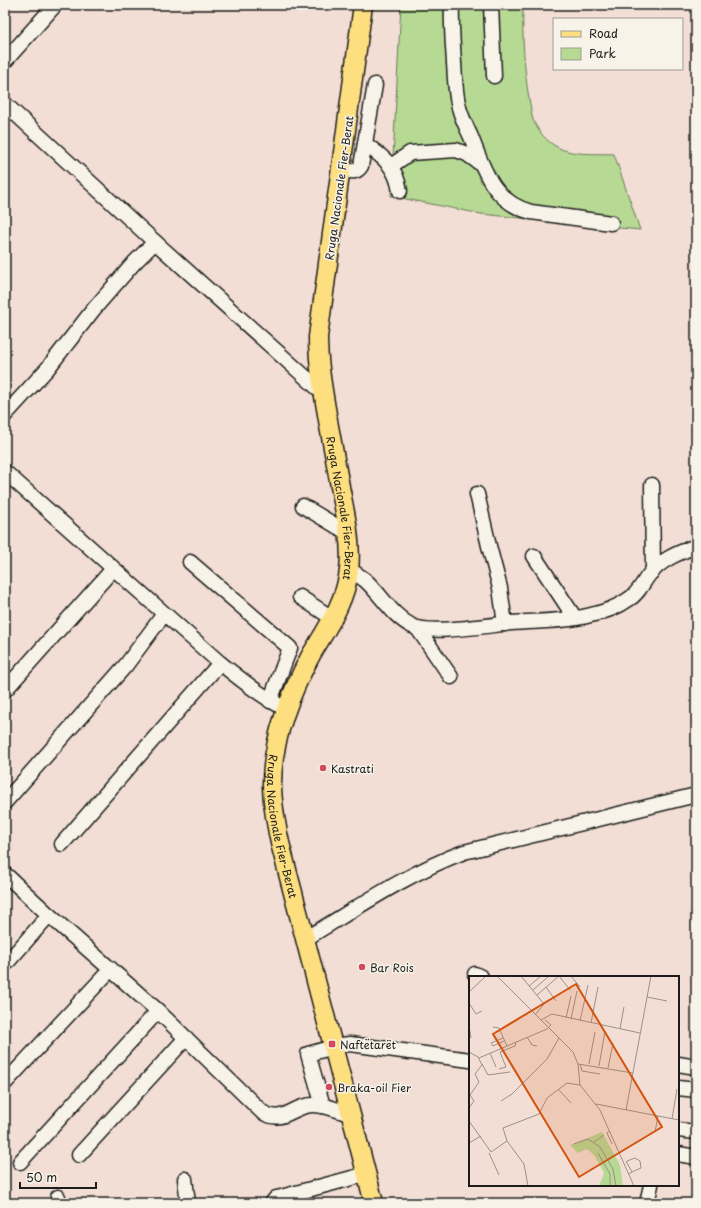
<svg xmlns="http://www.w3.org/2000/svg" width="701" height="1208" font-family="'Playpen Sans',sans-serif">
<style>
.green{fill:#b6d993;stroke:#697a58}
.lines{fill:none;stroke-linecap:round;stroke-linejoin:round}
.minor-casing{stroke:#1c1c1c;stroke-width:17}
.major-casing{stroke:#1c1c1c;stroke-width:21}
.minor{stroke:#f7f3e8;stroke-width:14}
.major{stroke:#fedf80;stroke-width:18}
.poi-dot{fill:#d1495b;stroke:#f7f3e8;stroke-width:1.5}
.labels{text-anchor:middle;dominant-baseline:central;stroke-width:3;stroke-linejoin:round;paint-order:stroke}
.street-label{font-size:11px;fill:#1c1c1c;stroke:#f7f3e8}
.poi-label{font-size:11px;fill:#1c1c1c;stroke:#f7f3e8;text-anchor:start}
.inset-road{fill:none;stroke:#9c908a;stroke-width:1}
.view{fill:#d4530e;fill-opacity:0.15;stroke:#d4530e;stroke-width:2}
.inset-edge{fill:none;stroke:#1c1c1c;stroke-width:2}
</style>
<rect width="100%" height="100%" fill="#f2ded4"/>
<filter id="ink" filterUnits="userSpaceOnUse"><feTurbulence type="fractalNoise" baseFrequency=".025" numOctaves="2"/><feDisplacementMap in="SourceGraphic" scale="8" xChannelSelector="R" yChannelSelector="G"/><feConvolveMatrix kernelMatrix="1 2 1 2 8 2 1 2 1" color-interpolation-filters="sRGB"/></filter>
<g filter="url(#ink)">
<path class="green" d="M 401,5 L 523,5 C 522,36 524,68 529,99 C 531,106 531,114 533,120 C 538,131 546,141 557,147 C 573,156 596,153 614,154 L 640,230 L 481,214 L 391,196 Z"/>
<g class="lines">
<g class="minor-casing">
<g id="minor">
<path d="M 452,5 C 451,24 453,44 454,63 C 455,76 455,90 458,103 C 460,115 466,126 471,137 C 484,170 493,202 531,212 L 611,223"/>
<polyline points="491,5 494,76"/>
<polyline points="5,61 55,5"/>
<polyline points="5,104 155,242 322,392"/>
<path d="M 365,144 C 385,158 396,167 400,191"/>
<polyline points="391,166 410,153 456,150 467,154 481,164"/>
<path d="M 342,170 C 350,171 356,174 361,166 L 375,85"/>
<polyline points="5,415 48,368 93,310 134,263 155,242"/>
<path d="M 5,472 L 220,663 C 242,680 262,697 286,709"/>
<polyline points="652,485 653,571"/>
<polyline points="477,494 489,546 500,588 505,624"/>
<polyline points="303,506 348,533"/>
<polyline points="534,556 575,618"/>
<polyline points="190,562 290,648 270,701"/>
<path d="M 349,569 C 354,573 360,576 365,580 C 381,594 392,616 412,626 C 430,635 489,625 511,623 C 537,621 562,622 587,616 C 601,613 617,608 629,599 C 638,594 642,584 648,576 C 660,560 678,553 696,546"/>
<polyline points="300,597 332,618"/>
<polyline points="418,629 451,677"/>
<polyline points="5,690 113,569"/>
<polyline points="5,802 126,665 164,614"/>
<polyline points="62,844 220,663"/>
<path d="M 5,874 L 49,915 L 158,1011 L 262,1112 C 284,1125 291,1106 312,1105 C 325,1104 339,1111 352,1115"/>
<path d="M 305,939 C 357,908 408,873 464,852 L 696,795"/>
<polyline points="5,965 49,915"/>
<polyline points="475,974 481,977"/>
<polyline points="678,1064 696,1067"/>
<polyline points="5,1083 111,969"/>
<polyline points="678,1088 696,1090"/>
<polyline points="323,1106 308,1054 341,1045 350,1044 470,1060"/>
<polyline points="678,1130 696,1132"/>
<polyline points="678,1154 696,1157"/>
<polyline points="79,1155 186,1038"/>
<polyline points="20,1162 158,1011"/>
<polyline points="185,1179 188,1203"/>
<polyline points="58,1197 59,1203"/>
<polyline points="272,1203 276,1198 281,1197 367,1174"/>
<polyline points="647,1203 651,1185"/>
</g>
</g>
<g class="major-casing">
<g id="major">
<path id="s1" d="M 363,5 L 318,337 C 318,367 324,396 329,426 C 333,448 337,470 341,492 C 346,517 352,544 349,570 C 346,601 327,628 311,655 C 290,694 272,738 272,784 C 272,803 276,824 280,843 L 374,1203"/>
</g>
</g>
<use href="#minor" class="minor"/>
<use href="#major" class="major"/>
</g>
</g>
<g class="poi-dot">
<circle cx="323" cy="768" r="4"/>
<circle cx="362" cy="967" r="4"/>
<rect x="328" y="1040" width="8" height="8" rx="2"/>
<circle cx="329" cy="1087" r="4"/>
</g>
<g class="labels">
<g class="street-label">
<text transform="translate(339 188) rotate(-82)">Rruga Nacionale Fier-Berat</text>
<text stroke="none"><textPath href="#s1" startOffset="508">Rruga Nacionale Fier-Berat</textPath></text>
<text stroke="none"><textPath href="#s1" startOffset="844">Rruga Nacionale Fier-Berat</textPath></text>
</g>
<g class="poi-label">
<text x="331" y="768">Kastrati</text>
<text x="370" y="967">Bar Rois</text>
<text x="340" y="1044">Naftëtarët</text>
<text x="337" y="1087">Braka-oil Fier</text>
</g>
</g>
<g transform="translate(469 976)">
<rect width="210" height="210" fill="#f2ded4"/>
<path d="M 133,156 L 151,189 L 154,210 L 130,210 L 135,197 L 125,179 L 118,173 L 109,177 L 101,169 Z" fill="#b6d993"/>
<path class="inset-road" d="M 28,0 L 104,76 L 109,88 L 111,109 L 131,134 L 165,210M 52,0 L 75,28 L 66,39M 90,0 L 101,14M 102,0 L 111,11M 60,10 L 72,0M 77,11 L 87,25M 64,14 L 80,0M 0,16 L 17,0M 68,19 L 90,0M 178,21 L 198,25M 0,27 L 7,38 L 13,35M 97,42 L 102,20M 102,43 L 108,15M 72,44 L 83,38 L 171,57M 111,45 L 119,9M 122,47 L 129,11M 0,50 L 2,62M 24,51 L 30,52 L 38,70M 151,53 L 155,31M 58,61 L 63,69 L 68,70M 34,62 L 22,67 L 24,70 L 35,65M 0,76 L 9,81 L 13,89 L 6,98 L 10,106 L 1,119 L 5,125 L 0,132M 21,77 L 27,91M 10,82 L 78,53 L 82,49 L 76,44M 13,88 L 19,99M 109,88 L 164,97M 111,88 L 113,95 L 131,98M 120,88 L 126,56M 130,90 L 136,55M 139,92 L 144,67M 30,93 L 37,91 L 31,76 L 46,70 L 47,66M 19,99 L 41,96M 89,113 L 102,127M 32,125 L 43,118 L 78,83 L 90,62M 127,128 L 210,144M 157,134 L 182,0M 203,143 L 208,113M 0,145 L 22,176 L 38,165 L 34,152 L 70,138 L 78,122 L 98,107 L 111,109M 140,155 L 138,157 L 143,168M 186,156 L 189,140M 38,165 L 55,188 L 59,210M 125,166 L 135,159M 0,167 L 12,160M 105,168 L 119,163 L 131,171 L 144,193 L 147,210M 20,177 L 30,199M 129,177 L 141,198 L 141,210M 157,185 L 163,196 L 160,198M 158,185 L 166,182 L 171,185 L 172,192 L 163,196"/>
<path class="view" d="M 107,8 L 193,151 L 110,201 L 24,58 Z"/>
<rect width="210" height="210" class="inset-edge"/>
</g>
<rect width="701" height="1208" fill="none" stroke="#f7f3e8" stroke-width="20"/>
<rect x="10" y="10" width="681" height="1188" fill="none" stroke="#1c1c1c" stroke-width="1.5" filter="url(#ink)"/>
<rect x="553" y="18" width="130" height="52" fill="#f7f3e8" stroke="#9f9d96"/>
<rect x="561" y="31" width="20" height="6" fill="#fedf80" stroke="#9f9d96"/>
<text x="589" y="38" font-size="12" fill="#1c1c1c">Road</text>
<rect x="561" y="48" width="20" height="12" fill="#b6d993" stroke="#9f9d96"/>
<text x="589" y="58" font-size="12" fill="#1c1c1c">Park</text>
<path d="M20 1182v6h76v-6" fill="none" stroke="#1c1c1c" stroke-width="2"/>
<text x="26" y="1182" font-size="12" fill="#1c1c1c" stroke="#f7f3e8" stroke-width="3" paint-order="stroke">50 m</text>
</svg>
